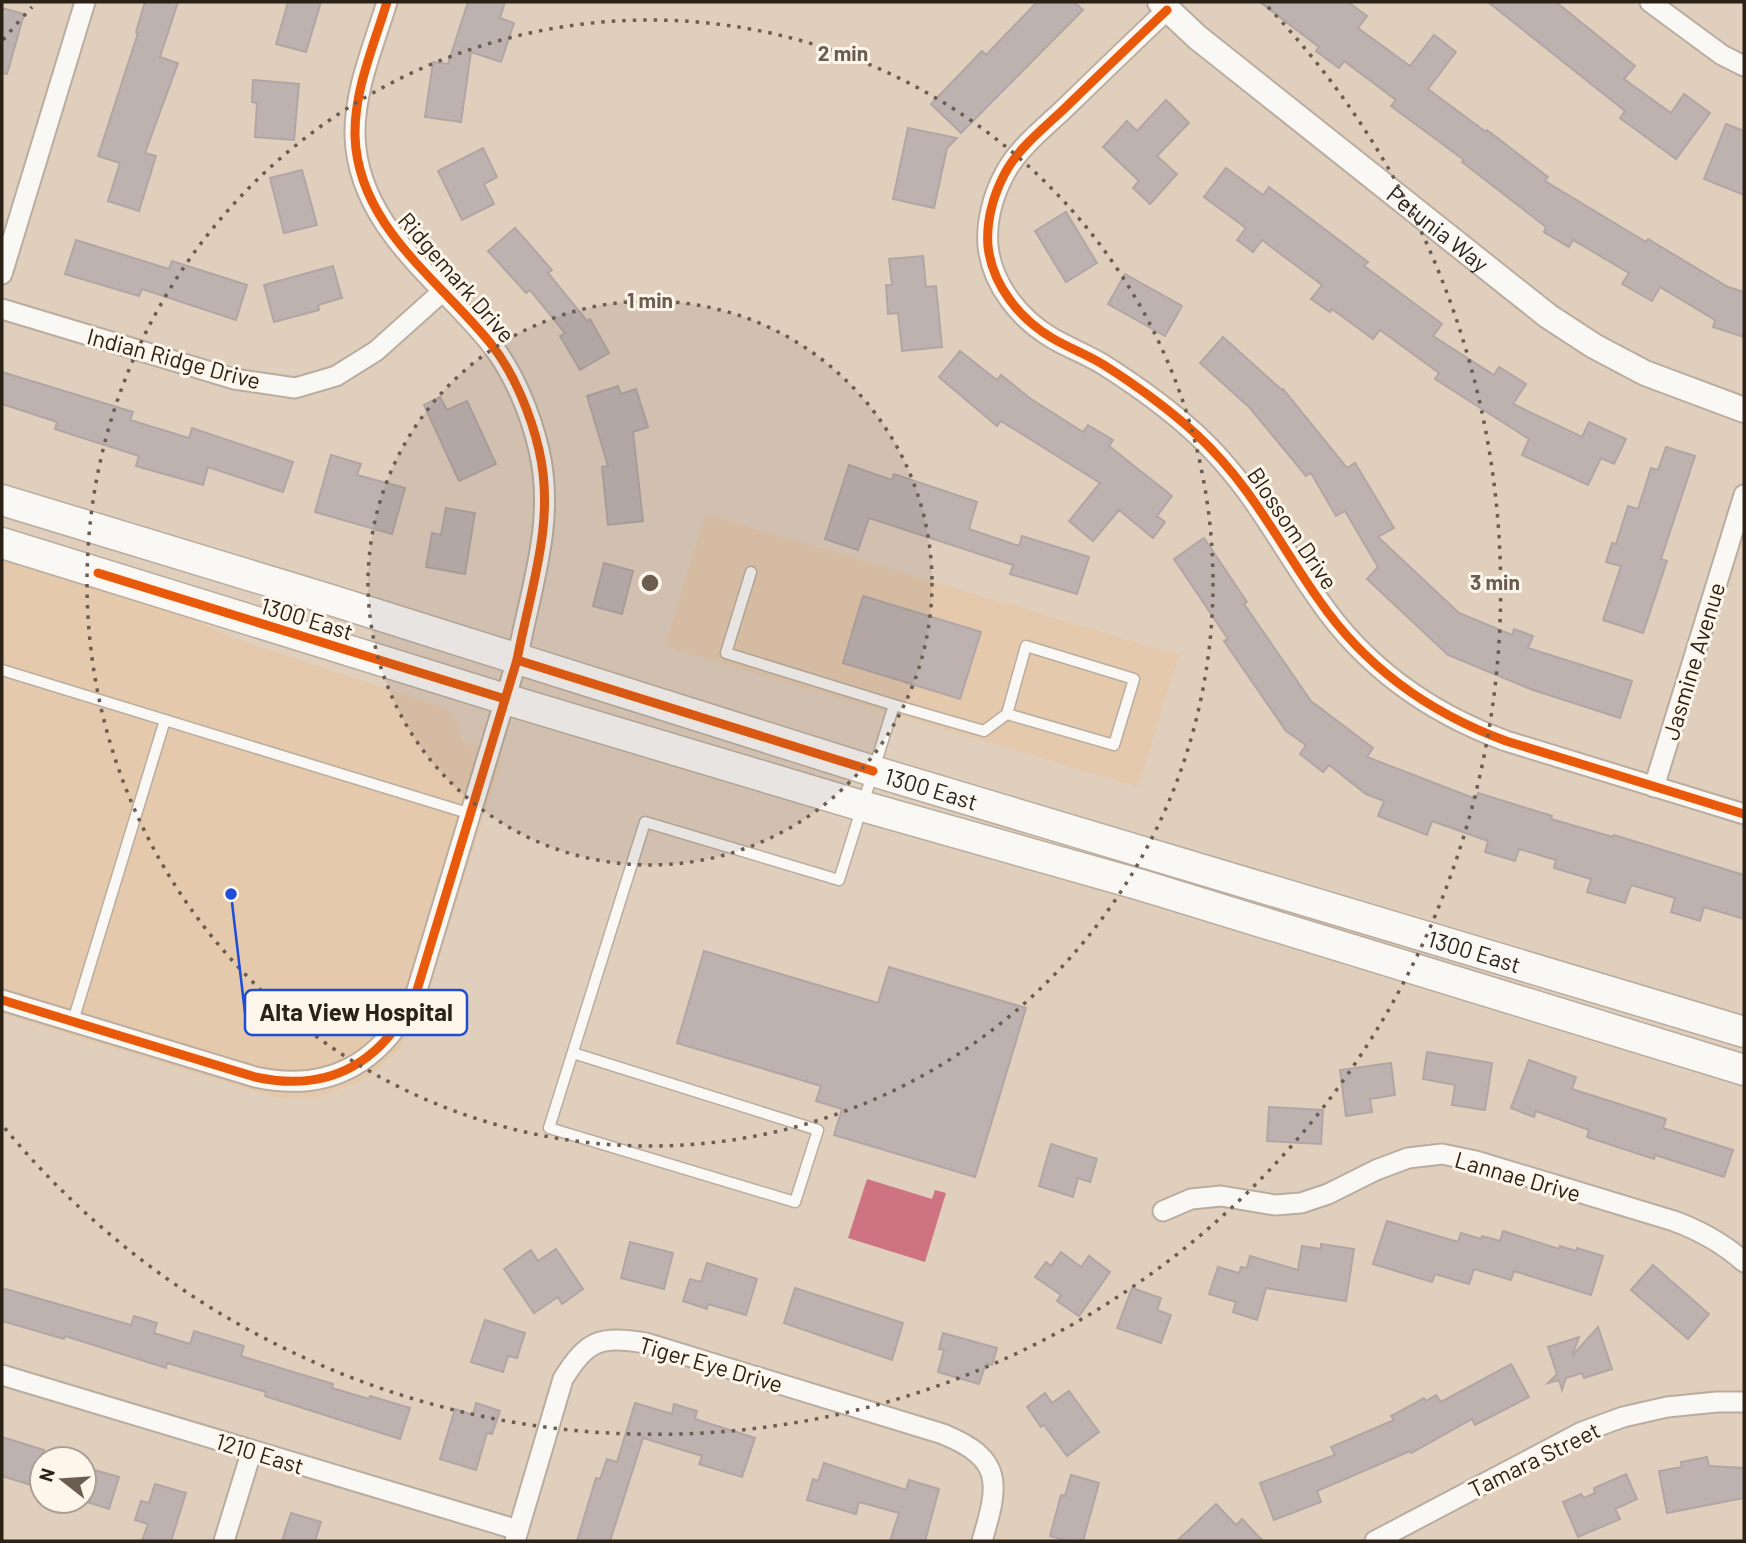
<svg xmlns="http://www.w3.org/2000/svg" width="1746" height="1543" font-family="Barlow,sans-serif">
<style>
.built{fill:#e4c9ac}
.water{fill:#ce7382}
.building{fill:#beb2b1;stroke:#b1a6a4;stroke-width:2}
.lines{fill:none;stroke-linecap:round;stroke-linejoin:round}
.service-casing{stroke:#baad9f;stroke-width:13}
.minor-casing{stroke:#baad9f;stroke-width:23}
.tertiary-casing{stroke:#baad9f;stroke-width:28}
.primary-casing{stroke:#baad9f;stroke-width:33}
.service{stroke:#faf8f5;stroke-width:10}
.minor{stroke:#faf8f5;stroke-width:19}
.tertiary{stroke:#faf8f5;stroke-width:24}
.primary{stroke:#faf8f5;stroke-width:30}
.cycleway-casing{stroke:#fef5eb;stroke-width:13}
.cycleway{stroke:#e8590c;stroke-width:9}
.ring{fill:none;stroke:#6b5e50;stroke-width:3.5;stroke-dasharray:3.5 7}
.labels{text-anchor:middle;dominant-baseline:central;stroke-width:6;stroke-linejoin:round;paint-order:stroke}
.street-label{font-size:23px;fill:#2c2115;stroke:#fef5eb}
.centre{fill:#6b5e50;stroke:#fef5eb;stroke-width:3.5}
.ring-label{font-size:21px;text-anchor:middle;font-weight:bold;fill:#6b5e50;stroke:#fef5eb;stroke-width:6;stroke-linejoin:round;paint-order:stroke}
.leader{fill:none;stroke:#1d4ed8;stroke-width:2.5}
.callout-dot{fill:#1d4ed8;stroke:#fef5eb;stroke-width:2.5}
.callout{fill:#fef5eb;stroke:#1d4ed8;stroke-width:2.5}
.callout-label{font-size:24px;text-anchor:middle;font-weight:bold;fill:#2c2115}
</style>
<rect width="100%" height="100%" fill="#e0cfbd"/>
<g class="built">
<polygon points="705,514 1179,655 1138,787 665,646"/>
<polygon points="2,559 184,615 230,637 443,707 452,714 458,723 462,742 503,755 421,1017 399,1050 370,1076 353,1085 317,1097 280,1099 2,1014"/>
</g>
<polygon class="water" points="867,1179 932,1199 935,1190 946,1193 925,1262 848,1238"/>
<g class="building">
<polygon points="145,2 178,2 160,57 178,63 145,153 156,156 139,211 108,201 120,163 98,156 138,33 136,32"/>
<polygon points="288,2 321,2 306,52 276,44"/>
<polygon points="468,2 505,2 500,18 514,23 501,62 471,52 461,122 425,117 433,62 448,64"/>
<polygon points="1037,2 1074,2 1083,10 961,133 931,104 982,51 986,55"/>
<polygon points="1260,2 1348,2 1367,16 1358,28 1410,66 1434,35 1456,52 1428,89 1486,132 1487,130 1548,177 1545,181 1646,242 1648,239 1728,287 1744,292 1744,337 1713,327 1715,320 1660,287 1652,301 1622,284 1629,273 1573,240 1569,247 1544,232 1546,227 1462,162 1464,160 1391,106 1396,100 1344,61 1339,68 1316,51 1319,47"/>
<polygon points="1488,2 1556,2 1635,66 1624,79 1671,113 1684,94 1710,113 1676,159 1620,118 1625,111"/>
<polygon points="2,8 24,14 7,74 2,73"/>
<polygon points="253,80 299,84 294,140 255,137 257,103 252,102"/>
<polygon points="1166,100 1189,123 1157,156 1177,174 1150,204 1133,188 1139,181 1103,147 1127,121 1137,131"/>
<polygon points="1726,124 1744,131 1744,195 1704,179"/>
<polygon points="908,128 957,138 947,148 934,208 893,199"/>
<polygon points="483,148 497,177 484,184 494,204 462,220 438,171"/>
<polygon points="1226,168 1263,195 1269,187 1368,262 1364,266 1442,324 1433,336 1494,375 1499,367 1526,384 1513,404 1582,437 1589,422 1626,439 1614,464 1601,458 1588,485 1522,455 1529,439 1435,379 1439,373 1380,330 1373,339 1332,309 1330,312 1311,299 1322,285 1262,240 1253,252 1237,240 1246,228 1204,197"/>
<polygon points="302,170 317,225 284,233 270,178"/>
<polygon points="1066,212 1097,263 1066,282 1035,231"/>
<polygon points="515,228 552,270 548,273 587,321 590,319 609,353 580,370 560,336 565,333 530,290 526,293 488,251"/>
<polygon points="76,240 169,269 172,261 247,285 236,320 142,289 139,296 65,274"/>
<polygon points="923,256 926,287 936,286 942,347 902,351 898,313 888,314 886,285 892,285 889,259"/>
<polygon points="333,266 342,298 318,305 319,310 274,322 264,285"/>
<polygon points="1125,274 1182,306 1165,336 1108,304"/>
<polygon points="1223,337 1282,390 1283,389 1347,468 1355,463 1394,528 1378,537 1459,613 1512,635 1514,629 1533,636 1528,648 1632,681 1620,718 1533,690 1448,655 1367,579 1378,567 1345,511 1336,516 1311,473 1306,476 1249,407 1200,363"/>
<polygon points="960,351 997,380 1001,375 1031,399 1083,432 1088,425 1113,440 1109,446 1172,496 1157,516 1165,522 1153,538 1119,510 1093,541 1069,521 1100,483 1001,421 997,426 939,377"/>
<polygon points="2,372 133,412 130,420 189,438 192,428 293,462 283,492 208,467 203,485 136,466 139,456 55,429 57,422 2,404"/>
<polygon points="618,386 621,394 636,389 648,427 633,432 643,521 608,525 602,467 608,466 587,396"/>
<polygon points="440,397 447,410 467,401 496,464 459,481 424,405"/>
<polygon points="1666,447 1695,456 1661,559 1667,561 1643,633 1603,620 1621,566 1606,562 1612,543 1616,544 1628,506 1638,509 1651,468 1658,470"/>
<polygon points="331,455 361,464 357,475 405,488 392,534 315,512"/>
<polygon points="849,465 892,480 894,474 977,502 969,529 1019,546 1022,536 1089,557 1077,594 1010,574 1013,565 869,518 858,550 825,539"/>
<polygon points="446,508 475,513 465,574 426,567 432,533 441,535"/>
<polygon points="1204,538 1247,602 1244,604 1311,701 1373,748 1367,757 1476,799 1478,793 1552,816 1551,819 1613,837 1614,835 1744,875 1744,919 1704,907 1700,921 1671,912 1675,898 1631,885 1625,903 1587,892 1591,879 1554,868 1556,860 1519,849 1515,861 1485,852 1488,841 1432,821 1427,835 1378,816 1384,801 1366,794 1329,765 1323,772 1300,754 1306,745 1286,731 1224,641 1228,639 1174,559"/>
<polygon points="604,563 633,571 622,614 593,606"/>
<polygon points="863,596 981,632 960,699 843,663"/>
<polygon points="704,951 878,1003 889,967 1026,1008 975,1177 834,1135 842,1109 816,1101 821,1086 677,1043"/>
<polygon points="1427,1052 1492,1063 1485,1110 1452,1105 1455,1085 1423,1079"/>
<polygon points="1529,1060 1576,1077 1572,1089 1666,1119 1663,1128 1733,1150 1724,1177 1655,1155 1654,1159 1587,1137 1589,1130 1536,1111 1534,1117 1511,1108"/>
<polygon points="1391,1063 1395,1095 1370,1099 1372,1112 1346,1116 1340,1070"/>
<polygon points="1269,1107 1323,1110 1321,1144 1267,1141"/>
<polygon points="1051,1144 1097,1159 1090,1182 1078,1178 1073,1197 1039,1186"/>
<polygon points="1387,1221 1458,1242 1461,1233 1481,1239 1482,1236 1500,1241 1503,1231 1559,1249 1560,1246 1576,1251 1577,1248 1603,1256 1591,1295 1514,1271 1511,1280 1474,1269 1469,1284 1435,1274 1432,1282 1373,1264"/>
<polygon points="630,1242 673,1253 664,1289 621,1278"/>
<polygon points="1321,1244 1354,1249 1346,1301 1266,1288 1257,1320 1233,1312 1236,1302 1209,1294 1218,1267 1239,1273 1241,1267 1247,1268 1250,1256 1298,1270 1302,1246 1321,1249"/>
<polygon points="556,1249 583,1289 562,1304 558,1297 534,1313 504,1269 531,1250 538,1261"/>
<polygon points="1061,1252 1081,1267 1089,1256 1110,1272 1079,1316 1057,1301 1061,1295 1035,1277 1046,1262 1051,1266"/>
<polygon points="707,1263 757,1279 746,1315 708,1304 707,1309 683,1301 690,1279 701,1282"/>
<polygon points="1653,1265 1709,1314 1688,1339 1631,1290"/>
<polygon points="2,1288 131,1325 134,1316 157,1323 154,1333 190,1344 194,1331 244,1346 241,1356 333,1384 332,1388 369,1399 370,1396 410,1408 400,1439 265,1396 266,1392 167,1363 166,1368 65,1336 64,1339 2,1321"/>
<polygon points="795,1288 903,1323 892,1360 784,1323"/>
<polygon points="1132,1288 1161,1298 1157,1310 1171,1315 1161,1343 1117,1328"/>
<polygon points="485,1320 525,1333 517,1358 508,1356 503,1372 471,1362"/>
<polygon points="1598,1327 1612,1369 1584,1378 1582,1373 1566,1378 1562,1390 1559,1380 1548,1383 1557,1374 1548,1347 1579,1337 1572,1356"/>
<polygon points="943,1333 997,1348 992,1365 986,1363 979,1384 938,1372 944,1350 939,1349"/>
<polygon points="1511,1364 1529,1397 1475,1425 1472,1419 1411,1453 1410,1451 1317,1491 1321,1502 1274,1520 1260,1483 1335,1455 1331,1447 1394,1420 1391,1416 1424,1398 1426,1401 1436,1395 1441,1402"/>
<polygon points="1069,1391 1099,1432 1067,1456 1044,1425 1041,1427 1027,1407 1045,1393 1052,1403"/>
<polygon points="476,1403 500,1411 492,1434 487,1433 476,1470 440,1459 455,1409 473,1415"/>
<polygon points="635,1403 672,1414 674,1404 697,1411 695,1419 755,1438 742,1477 699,1464 702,1456 643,1438 610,1541 577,1541 596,1478 600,1479 607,1459 617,1462"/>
<polygon points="2,1437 44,1450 34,1486 2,1476"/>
<polygon points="1707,1457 1709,1466 1744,1468 1744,1498 1667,1513 1659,1471 1682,1467 1681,1462"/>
<polygon points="824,1463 906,1490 909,1480 939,1489 925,1541 890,1541 899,1513 859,1502 856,1514 807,1500 813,1479 818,1481"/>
<polygon points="84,1467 119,1477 109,1509 84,1501"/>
<polygon points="1626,1474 1637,1499 1615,1509 1620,1519 1578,1537 1563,1502 1581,1494 1584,1498 1595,1493 1594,1488"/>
<polygon points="1071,1475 1099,1483 1083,1541 1068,1541 1050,1536 1061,1495 1065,1496"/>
<polygon points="155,1484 186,1493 171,1541 142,1541 148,1524 135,1520 141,1501 149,1503"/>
<polygon points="1216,1504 1236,1525 1242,1519 1263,1541 1177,1541"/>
<polygon points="291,1513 321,1522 315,1541 282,1541"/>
</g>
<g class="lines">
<g class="service-casing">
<g id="service">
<polyline points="2,670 471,814"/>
<polyline points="894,705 984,731 1007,714 1114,745 1134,679 1026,646 1007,714"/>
<polyline points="73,1021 165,720"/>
<path d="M 573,1053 L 818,1130 L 795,1202 L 549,1128 C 581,1026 613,924 645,822 L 839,880 L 894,705 L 726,653 L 751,572"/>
</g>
</g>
<g class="minor-casing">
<g id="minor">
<polyline points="1650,2 1722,55 1744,66"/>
<path d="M 1167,10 C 1133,42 1098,76 1064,109 C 1044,128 1017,149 1004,175 C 993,196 986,222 988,246 C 992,285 1020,319 1052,338 C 1069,348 1088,355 1104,365 C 1137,386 1168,408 1197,435 C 1251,485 1278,542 1319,600 C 1365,667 1430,713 1506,741 L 1744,814"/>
<polyline points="2,274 85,2"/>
<polyline points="2,309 234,379 295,388 336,376 376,351 443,291"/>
<polyline points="1654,787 1744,495"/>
<path d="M 2,1000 L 255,1077 C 332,1094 386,1060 417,990 L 517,660 C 530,590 556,522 539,450 C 531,415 514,373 491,344 C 440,280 358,227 355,136 C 354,90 374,45 387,2"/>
<path d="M 1163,1211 L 1191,1199 L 1221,1196 L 1275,1205 L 1301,1203 L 1328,1194 L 1376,1170 L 1408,1158 L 1442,1154 L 1476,1161 L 1674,1221 C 1701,1231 1723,1243 1744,1262"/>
<polyline points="2,1375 518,1530"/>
<polyline points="224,1541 252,1450"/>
<path d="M 515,1541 L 563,1379 C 588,1339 600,1336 646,1343 L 943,1434 C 1004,1459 999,1484 982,1541"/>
<polyline points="1375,1541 1582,1432 1623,1417 1667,1407 1717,1402 1744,1402"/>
</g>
</g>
<g class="tertiary-casing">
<g id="tertiary">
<path id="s1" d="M 1160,2 L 1197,37 L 1548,316 L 1594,346 L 1645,373 L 1744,410"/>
</g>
</g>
<g class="primary-casing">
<g id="primary">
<path id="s2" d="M 2,500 L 331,600 L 873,771 L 1744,1032"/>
<polyline points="2,543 505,699 862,806 1141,885 1744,1070"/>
</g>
</g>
<use href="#service" class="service"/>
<use href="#minor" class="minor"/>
<use href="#tertiary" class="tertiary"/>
<use href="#primary" class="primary"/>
<g class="cycleway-casing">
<g id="cycleway">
<path d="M 1167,10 C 1133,42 1098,76 1064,109 C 1044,128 1017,149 1004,175 C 993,196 986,222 988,246 C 992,285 1020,319 1052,338 C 1069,348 1088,355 1104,365 C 1137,386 1168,408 1197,435 C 1251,485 1278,542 1319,600 C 1365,667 1430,713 1506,741 L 1744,814"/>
<polyline points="98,573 505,699"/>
<polyline points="517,660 873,771"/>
<path d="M 2,1000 L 255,1077 C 332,1094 386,1060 417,990 L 517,660 C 530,590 556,522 539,450 C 531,415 514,373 491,344 C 440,280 358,227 355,136 C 354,90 374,45 387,2"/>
</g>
</g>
<use href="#cycleway" class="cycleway"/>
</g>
<circle cx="650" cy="583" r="282" fill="#6b5e50" fill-opacity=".12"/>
<g class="ring">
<circle cx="650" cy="583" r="282"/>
<circle cx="650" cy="583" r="563"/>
<path d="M3 40A845 845 0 0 1 32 7M1268 7A845 845 0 1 1 3 1126"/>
</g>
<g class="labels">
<g class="street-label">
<text stroke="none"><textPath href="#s1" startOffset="359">Petunia Way</textPath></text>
<text transform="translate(457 277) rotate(49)">Ridgemark Drive</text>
<text transform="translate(174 358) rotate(15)">Indian Ridge Drive</text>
<text transform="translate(1293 528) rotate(56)">Blossom Drive</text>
<text transform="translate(307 618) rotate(17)">1300 East</text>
<text transform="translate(1693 661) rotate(-73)">Jasmine Avenue</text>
<text stroke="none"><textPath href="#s2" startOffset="973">1300 East</textPath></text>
<text stroke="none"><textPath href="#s2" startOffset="1540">1300 East</textPath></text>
<text transform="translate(1518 1176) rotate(16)">Lannae Drive</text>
<text transform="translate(711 1364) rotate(16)">Tiger Eye Drive</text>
<text transform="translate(260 1453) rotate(17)">1210 East</text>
<text transform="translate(1534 1459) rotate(-26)">Tamara Street</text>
</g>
</g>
<circle cx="650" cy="583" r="10" class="centre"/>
<g class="ring-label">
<text x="843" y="61">2 min</text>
<text x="650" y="308">1 min</text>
<text x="1495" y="590">3 min</text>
</g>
<path class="leader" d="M231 894L245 1013"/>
<circle class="callout-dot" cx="231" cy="894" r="7"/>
<rect class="callout" x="245" y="990" width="222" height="45" rx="7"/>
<g class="callout-label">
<text x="356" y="1021">Alta View Hospital</text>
</g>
<rect width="1746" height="1543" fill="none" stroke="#2c2115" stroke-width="7"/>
<g transform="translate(63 1480) rotate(287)"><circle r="33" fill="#fef5eb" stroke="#aaa095" stroke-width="2"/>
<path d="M0-5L12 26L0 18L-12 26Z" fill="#6b5e50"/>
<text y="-10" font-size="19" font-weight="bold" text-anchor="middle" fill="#2c2115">N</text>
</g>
</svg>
